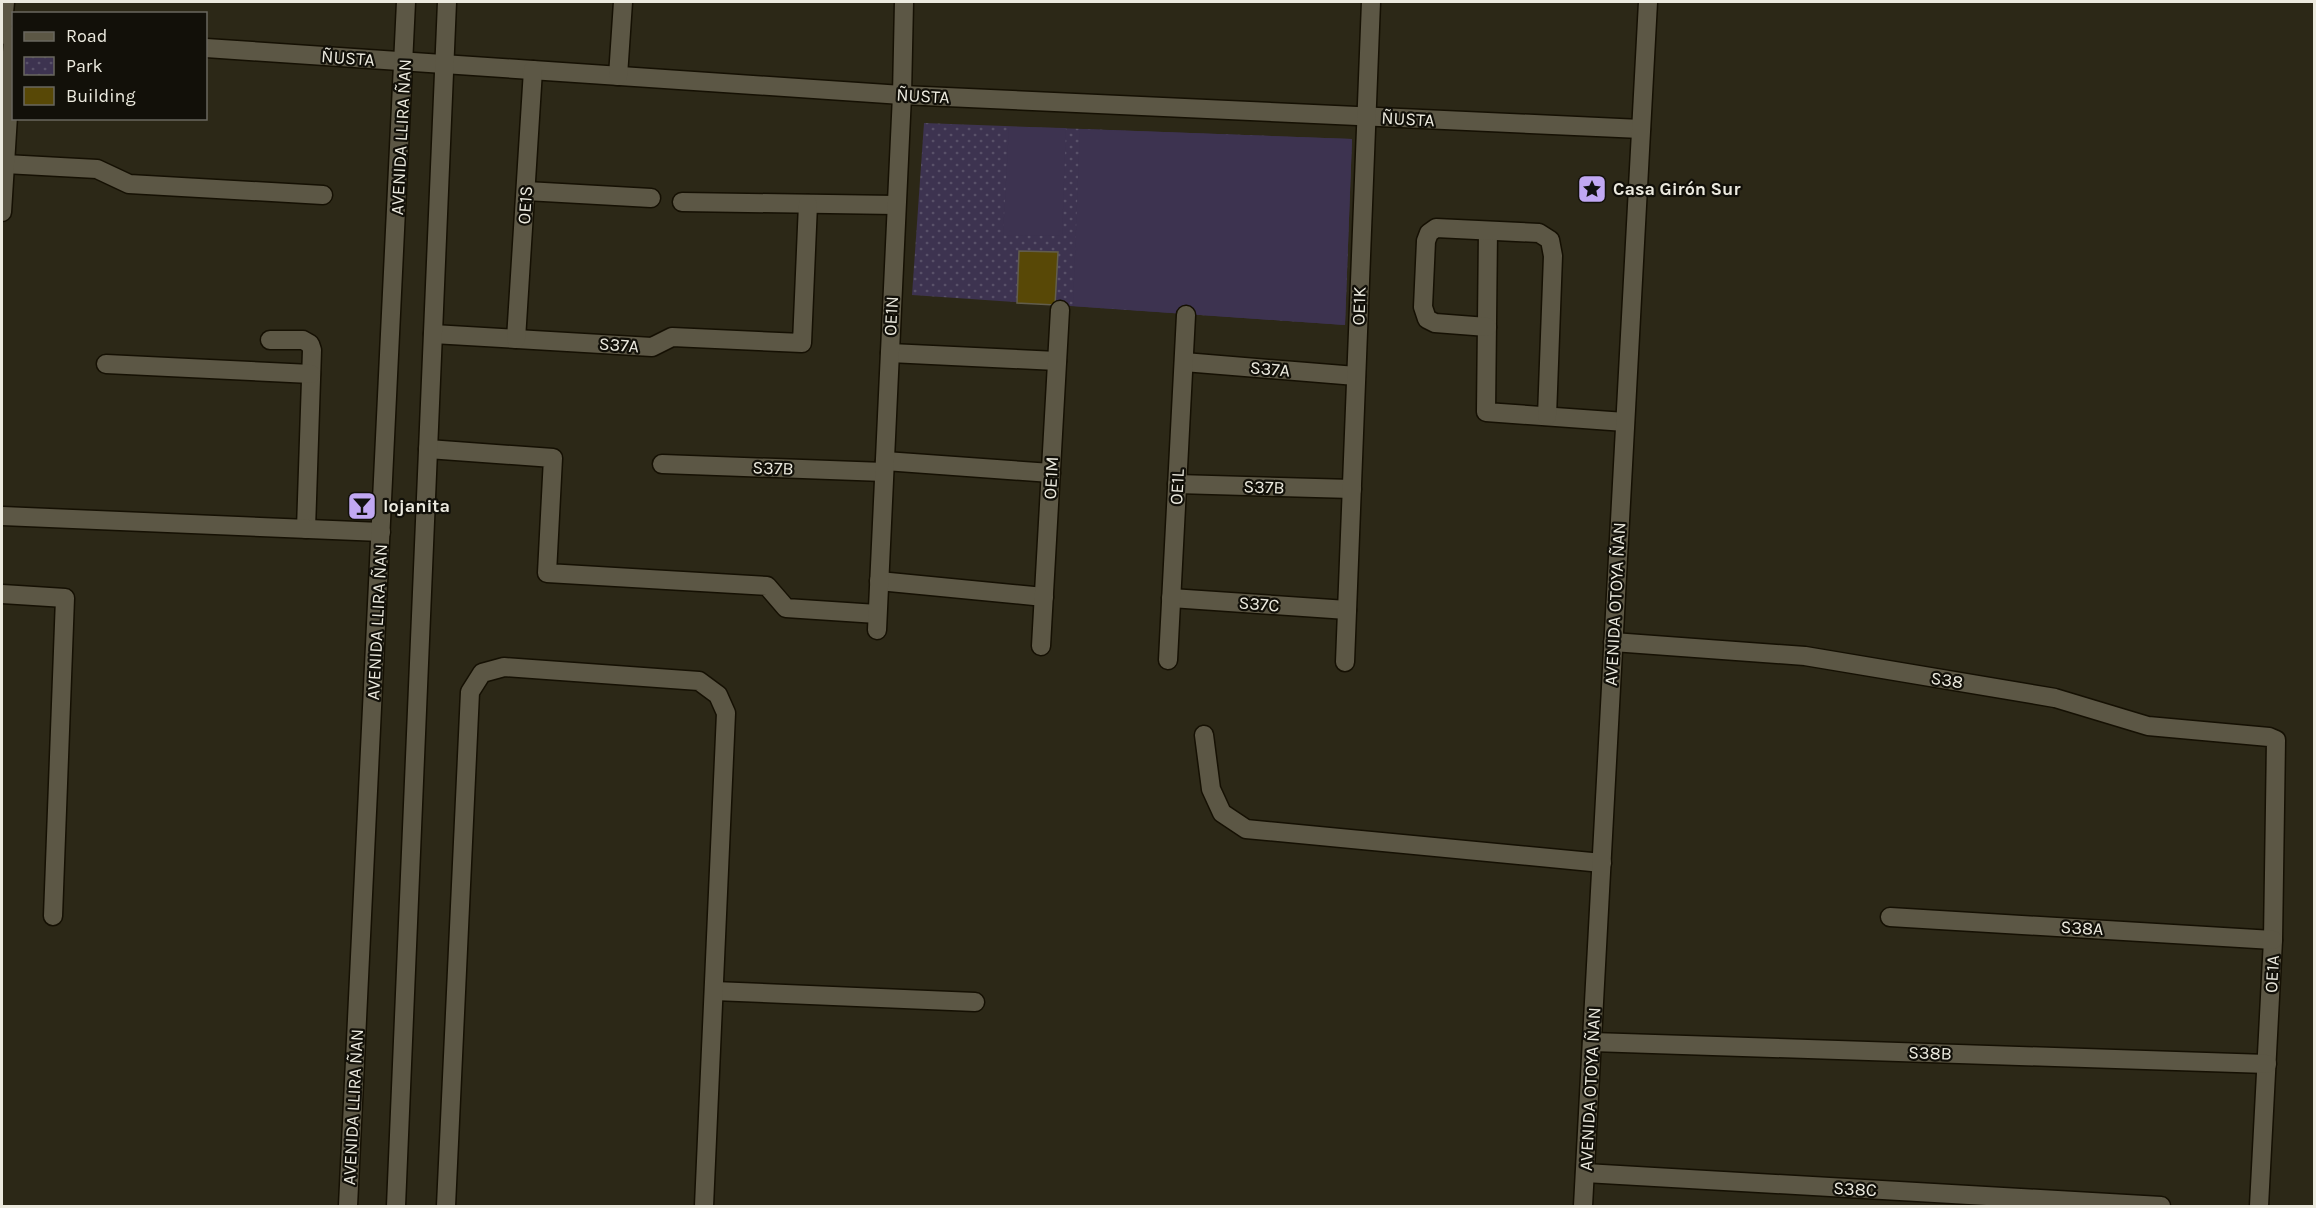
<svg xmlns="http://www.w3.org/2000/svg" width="2316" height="1208" font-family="Karla,sans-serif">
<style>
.park{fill:url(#park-dots)}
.pitch{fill:#3d3350}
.building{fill:#584806;stroke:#625d4c;stroke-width:1.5}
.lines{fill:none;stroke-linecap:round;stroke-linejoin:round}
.minor-casing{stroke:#151003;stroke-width:21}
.minor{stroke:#5c5745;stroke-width:18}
.labels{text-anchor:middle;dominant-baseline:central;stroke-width:4.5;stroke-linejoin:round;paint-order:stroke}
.street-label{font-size:18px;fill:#eceadf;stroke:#121009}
.poi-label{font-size:18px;font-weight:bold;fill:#eceadf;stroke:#121009;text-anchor:start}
</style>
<defs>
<pattern id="park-dots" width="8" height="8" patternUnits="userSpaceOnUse" patternTransform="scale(1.5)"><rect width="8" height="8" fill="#3d3350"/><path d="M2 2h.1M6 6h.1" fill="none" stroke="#595169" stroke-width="1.8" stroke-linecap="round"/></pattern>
</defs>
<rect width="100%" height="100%" fill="#2c2817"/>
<polygon class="park" points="924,123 1352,139 1345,325 912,295"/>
<g class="pitch">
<polygon points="1009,127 1066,128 1062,236 1003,235"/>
<polygon points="1080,129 1352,139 1345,325 1073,306"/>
</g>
<polygon class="building" points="1019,251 1058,252 1055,305 1017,303"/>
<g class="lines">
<g class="minor-casing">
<g id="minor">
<polyline points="2,35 5,2"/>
<polyline points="206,48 902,95 1641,129"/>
<polyline points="618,76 623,2"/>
<polyline points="5,164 97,169 129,184 323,195"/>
<polyline points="526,191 651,198"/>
<polyline points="682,202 896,205"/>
<polyline points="2,212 13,36"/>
<polyline points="1488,231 1486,412 1625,422"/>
<polyline points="1487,327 1435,323 1427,319 1423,307 1426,241 1429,233 1436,228 1539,233 1550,240 1553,256 1547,416"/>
<polyline points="433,334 652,347 672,337 802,343 808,204"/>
<polyline points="516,339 533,70"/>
<polyline points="270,340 303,340 310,344 312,350 306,529"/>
<polyline points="890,353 1057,361"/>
<polyline points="1184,362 1356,376"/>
<polyline points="106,364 311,374"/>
<polyline points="428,449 553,458 547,573 767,586 786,608 877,614"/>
<polyline points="885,461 1051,473"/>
<polyline points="662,464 884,472"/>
<polyline points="1177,484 1352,489"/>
<polyline points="2,516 381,532"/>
<polyline points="879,581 1044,597"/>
<polyline points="2,594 65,598 53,916"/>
<polyline points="1171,598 1347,610"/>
<polyline points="877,630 902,95 904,2"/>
<polyline points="1613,642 1805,656 2055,698 2148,726 2269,737 2276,740 2273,940 2259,1206"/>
<polyline points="1041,646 1060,310"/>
<polyline points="1168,660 1186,315"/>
<polyline points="1345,662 1371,2"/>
<polyline points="1204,735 1211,789 1222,813 1246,829 1602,863"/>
<polyline points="1890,917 2273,940"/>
<polyline points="714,991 975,1002"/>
<polyline points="1592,1042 2267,1064"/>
<polyline points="1585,1173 2161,1206"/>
<polyline points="348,1206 406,2"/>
<polyline points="396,1206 447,2"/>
<polyline points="446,1206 470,692 482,673 504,667 699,681 718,695 726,713 704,1206"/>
<polyline points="1583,1206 1648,2"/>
</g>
</g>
<use href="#minor" class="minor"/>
</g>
<defs>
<g id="sight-square" transform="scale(1.5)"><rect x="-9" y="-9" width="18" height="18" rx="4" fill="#c1a8f3" stroke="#121009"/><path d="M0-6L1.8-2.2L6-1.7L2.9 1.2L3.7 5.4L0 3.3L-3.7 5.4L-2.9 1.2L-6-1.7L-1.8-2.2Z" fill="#111"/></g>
<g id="bar-square" transform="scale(1.5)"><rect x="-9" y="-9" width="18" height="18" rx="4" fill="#c1a8f3" stroke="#121009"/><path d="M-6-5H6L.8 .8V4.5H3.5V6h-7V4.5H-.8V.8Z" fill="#111"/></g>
</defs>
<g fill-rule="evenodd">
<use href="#sight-square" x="1592" y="189"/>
<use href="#bar-square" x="362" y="506"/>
</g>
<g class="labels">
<g class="street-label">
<text transform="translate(348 58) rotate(4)">ÑUSTA</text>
<text transform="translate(923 96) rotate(3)">ÑUSTA</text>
<text transform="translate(1408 119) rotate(3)">ÑUSTA</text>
<text transform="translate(401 137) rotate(-87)">AVENIDA LLIRA ÑAN</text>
<text transform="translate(525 205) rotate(-86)">OE1S</text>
<text transform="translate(1359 306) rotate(-88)">OE1K</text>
<text transform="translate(891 316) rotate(-87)">OE1N</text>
<text transform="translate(619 345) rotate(4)">S37A</text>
<text transform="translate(1270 369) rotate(5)">S37A</text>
<text transform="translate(773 468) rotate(2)">S37B</text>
<text transform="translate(1051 478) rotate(-87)">OE1M</text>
<text transform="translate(1177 487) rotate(-87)">OE1L</text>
<text transform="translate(1264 487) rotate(2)">S37B</text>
<text transform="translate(1259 604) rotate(4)">S37C</text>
<text transform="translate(1615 604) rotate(-87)">AVENIDA OTOYA ÑAN</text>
<text transform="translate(377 622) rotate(-87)">AVENIDA LLIRA ÑAN</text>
<text transform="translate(1947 680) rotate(9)">S38</text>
<text transform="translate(2082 928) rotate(3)">S38A</text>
<text transform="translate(2272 974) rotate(-87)">OE1A</text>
<text transform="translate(1930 1053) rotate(2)">S38B</text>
<text transform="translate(1590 1089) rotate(-87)">AVENIDA OTOYA ÑAN</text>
<text transform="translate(353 1107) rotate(-87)">AVENIDA LLIRA ÑAN</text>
<text transform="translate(1855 1189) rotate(3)">S38C</text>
</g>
<g class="poi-label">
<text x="1613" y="189">Casa Girón Sur</text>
<text x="383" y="506">lojanita</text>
</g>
</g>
<rect width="2316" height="1208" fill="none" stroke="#eceadf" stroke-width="6"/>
<rect x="12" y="12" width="195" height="108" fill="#121009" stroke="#69675f" stroke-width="1.5"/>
<rect x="24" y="32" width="30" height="9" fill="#5c5745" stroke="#69675f" stroke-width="1.5"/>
<text x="66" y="42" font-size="18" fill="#eceadf">Road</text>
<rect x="24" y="57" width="30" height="18" fill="url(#park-dots)" stroke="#69675f" stroke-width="1.5"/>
<text x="66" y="72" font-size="18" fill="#eceadf">Park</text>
<rect x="24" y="87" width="30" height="18" fill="#584806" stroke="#69675f" stroke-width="1.5"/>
<text x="66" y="102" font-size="18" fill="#eceadf">Building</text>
</svg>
